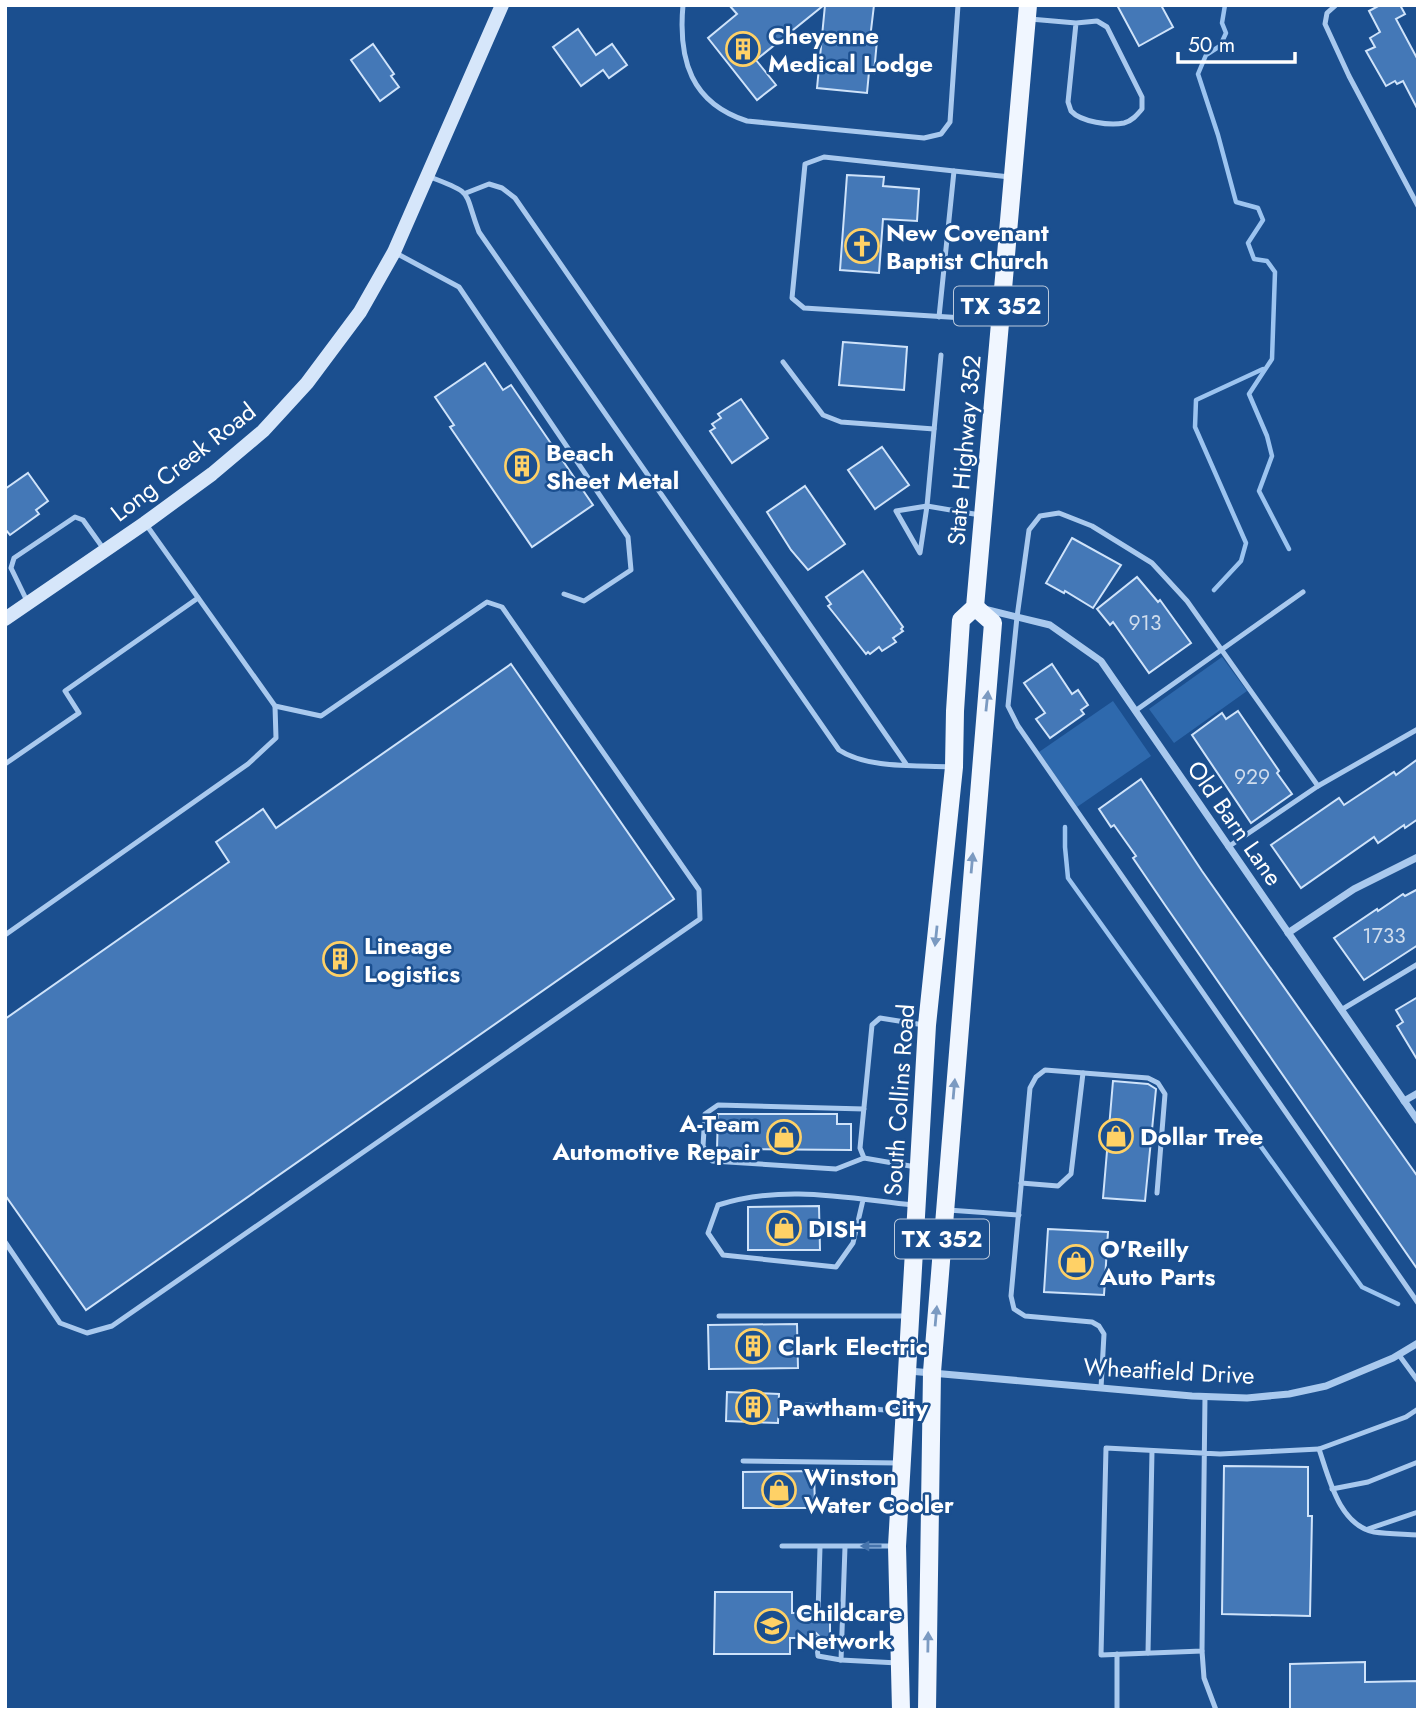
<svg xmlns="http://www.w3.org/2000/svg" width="1423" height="1715" font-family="Jost,sans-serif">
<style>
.green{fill:#2e69ad}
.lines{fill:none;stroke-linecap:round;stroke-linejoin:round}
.stream{stroke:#9cc4f0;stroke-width:4.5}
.building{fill:#4478b7;stroke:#cfe3fa;stroke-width:2}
.lane{stroke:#a9c9ee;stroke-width:5}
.street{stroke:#a9c9ee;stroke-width:7}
.secondary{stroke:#d6e6fa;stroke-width:14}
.primary{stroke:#f0f6ff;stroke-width:18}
.oneway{fill:#7b9ac1}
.oneway2{fill:#4674ac}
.labels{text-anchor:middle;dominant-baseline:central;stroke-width:5;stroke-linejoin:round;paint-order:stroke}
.number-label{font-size:21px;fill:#d0dded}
.shield{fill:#1b4f8f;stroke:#bbcadd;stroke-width:2}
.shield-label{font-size:23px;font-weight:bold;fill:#fff}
.poi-label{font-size:24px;font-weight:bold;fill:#fff;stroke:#1b4f8f;text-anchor:start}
.street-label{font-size:24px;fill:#fff;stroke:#1b4f8f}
</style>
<rect width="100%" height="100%" fill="#1b4f8f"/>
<g class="green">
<polygon points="1222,657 1247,691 1174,743 1149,709"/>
<polygon points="1113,701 1151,756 1077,807 1039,752"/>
</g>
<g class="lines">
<g class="stream">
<polyline points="1225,5 1222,23 1226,33 1220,46 1206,55 1198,74 1218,135 1236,202 1258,208 1263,220 1248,243 1254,259 1267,261 1275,272 1272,359 1249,394 1267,436 1272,456 1259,491 1289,549"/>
<polyline points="1214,590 1241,561 1246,543 1195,427 1196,400 1263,369"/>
<polyline points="1065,827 1065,847 1068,878 1362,1287 1398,1304"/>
</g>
</g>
<g class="building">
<polygon points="729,5 824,5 756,60 776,85 757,100 708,38 737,14"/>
<polygon points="825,5 874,5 870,39 877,40 874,73 869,72 867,93 817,88"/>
<polygon points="1117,5 1161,5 1173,27 1139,46"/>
<polygon points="1380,5 1400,5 1405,14 1396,19 1418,60 1418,110 1403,81 1397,84 1395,81 1386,86 1366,51 1375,47 1370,38 1380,32 1369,11"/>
<polygon points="578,29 596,55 612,44 627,65 609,78 603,70 581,86 553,47"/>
<polygon points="373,44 394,74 391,76 399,87 380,101 351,60"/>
<polygon points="847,175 884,177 883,186 919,189 917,221 883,219 879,273 840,270"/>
<polygon points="843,342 907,347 904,390 839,385"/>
<polygon points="485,363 503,390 511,385 593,505 532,547 450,427 454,425 435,397"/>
<polygon points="741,399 768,438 732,463 710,431 715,428 712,424 721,418 718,414"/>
<polygon points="882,447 909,485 875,509 848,470"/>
<polygon points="28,473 48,501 36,510 39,514 10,535 5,529 5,489"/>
<polygon points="805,486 845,544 808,570 791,550 767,512"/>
<polygon points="1072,538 1121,565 1093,608 1065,591 1064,593 1046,583"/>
<polygon points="863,571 903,627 901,629 903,631 893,638 896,642 882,651 879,647 870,654 868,652 866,654 836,616 828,606 831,604 826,597"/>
<polygon points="1137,577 1158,602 1160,600 1191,643 1149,673 1113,622 1110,625 1097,609"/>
<polygon points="511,664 674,899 86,1310 5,1195 5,1019 229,862 216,842 263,809 276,828"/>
<polygon points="1052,664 1072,694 1078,690 1088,705 1081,710 1084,714 1050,738 1036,719 1045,713 1024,683"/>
<polygon points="1238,711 1279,771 1277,773 1292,794 1251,823 1192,735 1222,713 1226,719"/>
<polygon points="1418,759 1418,819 1405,828 1404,825 1378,843 1374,837 1301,888 1271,845 1339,798 1344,805 1394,772 1396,775"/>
<polygon points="1141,779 1202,871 1418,1177 1418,1270 1165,905 1133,858 1136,856 1114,825 1111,827 1099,809"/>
<polygon points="1418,889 1418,945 1364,980 1334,938 1377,909 1378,911 1403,894 1405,896"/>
<polygon points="1418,997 1418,1061 1397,1026 1403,1022 1396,1010"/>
<polygon points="1113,1081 1148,1084 1156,1089 1145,1201 1103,1198"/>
<polygon points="718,1114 837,1114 837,1124 851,1124 851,1150 717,1149"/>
<polygon points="819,1206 820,1250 748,1250 748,1207"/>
<polygon points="1048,1229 1108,1232 1104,1295 1044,1292"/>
<polygon points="797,1324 798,1368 709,1369 708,1325"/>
<polygon points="727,1392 779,1394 778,1423 726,1421"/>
<polygon points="1224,1466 1308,1467 1308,1516 1312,1516 1310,1616 1222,1614"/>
<polygon points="814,1471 815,1508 743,1508 743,1472"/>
<polygon points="715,1592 792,1592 792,1613 813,1613 815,1617 819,1618 823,1613 830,1613 830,1638 821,1638 816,1633 811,1638 790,1638 790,1654 714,1654"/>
<polygon points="1365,1662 1365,1682 1418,1681 1418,1710 1290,1710 1290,1664"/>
</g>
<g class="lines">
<g class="lane">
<path d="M 683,5 C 678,60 691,103 747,121 L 924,138 L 941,134 L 950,122 L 958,5"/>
<polyline points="1336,5 1327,13 1325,24 1349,76 1418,206"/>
<path d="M 1030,19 L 1076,23 L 1097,21 L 1107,27 L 1142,97 L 1142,109 C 1137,115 1132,121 1124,123 C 1110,126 1081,122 1071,111 L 1068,102 L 1076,23"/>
<path d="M 430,177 C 476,194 463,191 479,232 L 839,750 C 868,769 918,765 951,767"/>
<polyline points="466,193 489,184 502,188 515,198 906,764"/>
<polyline points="394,252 459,287 628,537 631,570 584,601 564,594"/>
<polyline points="939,317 954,171"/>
<polyline points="996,320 804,308 792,298 805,164 824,157 1010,177"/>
<polyline points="941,355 927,506 980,515"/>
<polyline points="783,362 823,415 841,422 934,429"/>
<polygon points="927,506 920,553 896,511"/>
<polyline points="28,603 11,568 14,558 75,517 83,520 103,548"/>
<polyline points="1135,711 1303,592"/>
<polyline points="5,764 79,713 65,691 198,598"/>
<polyline points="1318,786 1187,601 1152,563 1092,526 1059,513 1040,516 1029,530 1017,617 1008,706 1018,726 1418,1303"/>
<polyline points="1228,847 1318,786 1418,729"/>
<polyline points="5,935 248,764 276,738 275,706"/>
<polyline points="1341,1010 1418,964"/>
<polyline points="864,1109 718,1105 705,1114 703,1146 712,1161 836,1169 864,1158"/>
<polyline points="916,1167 864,1158 860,1148 872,1025 880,1018 924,1025"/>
<polyline points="1021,1183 1058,1186 1071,1174 1083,1073"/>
<path d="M 863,1200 L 853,1243 L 836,1267 L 723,1255 L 708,1233 L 718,1205 C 784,1184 847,1198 913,1205"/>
<polyline points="948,1210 1019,1215"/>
<polyline points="5,1242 60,1323 87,1333 112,1326 700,919 699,890 502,607 487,602 321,716 275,706 145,523"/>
<polyline points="719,1316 907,1316"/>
<polyline points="1399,1355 1418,1381"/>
<polyline points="1101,1388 1104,1334 1099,1326 1092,1322 1025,1316 1014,1309 1011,1296 1030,1088 1036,1077 1045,1070 1148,1078 1158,1083 1165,1094 1157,1193"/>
<path d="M 1205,1396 L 1202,1651 L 1101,1655 L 1106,1448 C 1144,1450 1182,1452 1220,1454 L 1319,1449"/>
<polyline points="806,1405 902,1411"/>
<path d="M 1418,1409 L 1406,1417 L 1319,1449 C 1329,1478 1339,1525 1374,1532 C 1388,1534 1404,1534 1418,1535"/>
<polyline points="743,1461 899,1463"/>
<polyline points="1332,1489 1368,1482 1418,1462"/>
<polyline points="1368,1529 1418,1512"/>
<polyline points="782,1546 894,1546"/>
<polyline points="818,1613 820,1547"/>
<polyline points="816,1638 818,1656 841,1660 898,1663"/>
<polyline points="1202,1651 1204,1678 1216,1710"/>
<polyline points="1148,1653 1152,1451"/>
<polyline points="1117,1654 1117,1710"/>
<polyline points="841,1660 845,1547"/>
</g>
<g class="street">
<polyline points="984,609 1050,625 1101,661 1418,1121"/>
<polyline points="1288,933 1354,889 1418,857"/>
<polyline points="1404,1101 1418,1093"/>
<polyline points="909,1371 1192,1396 1247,1398 1289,1394 1326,1386 1393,1358 1418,1343"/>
</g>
<polyline class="secondary" points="5,619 145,523 212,474 263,431 307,383 360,312 394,252 502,5"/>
<g class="primary">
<polyline points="901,1710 897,1546 927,1025 954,767 955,711 961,620 975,607 1028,5"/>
<polyline points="927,1710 932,1372 993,623 975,607"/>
</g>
</g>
<defs><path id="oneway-solid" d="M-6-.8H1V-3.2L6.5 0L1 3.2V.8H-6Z" transform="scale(1.75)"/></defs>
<g class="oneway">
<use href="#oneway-solid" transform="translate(987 701) rotate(-84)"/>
<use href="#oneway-solid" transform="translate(972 863) rotate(-85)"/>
<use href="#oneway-solid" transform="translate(936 936) rotate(96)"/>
<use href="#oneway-solid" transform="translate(954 1089) rotate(-85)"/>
<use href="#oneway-solid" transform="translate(936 1316) rotate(-85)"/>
<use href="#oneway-solid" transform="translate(928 1642) rotate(-89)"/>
</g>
<use class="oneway2" href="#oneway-solid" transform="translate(871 1546) rotate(180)"/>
<defs>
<g id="building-ring" transform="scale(1.75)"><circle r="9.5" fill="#1b4f8f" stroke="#ffd166" stroke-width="1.5"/><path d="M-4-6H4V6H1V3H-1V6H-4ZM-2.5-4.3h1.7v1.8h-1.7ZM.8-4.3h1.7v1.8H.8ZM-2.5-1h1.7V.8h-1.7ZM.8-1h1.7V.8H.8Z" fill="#ffd166"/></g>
<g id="church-ring" transform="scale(1.75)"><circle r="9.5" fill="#1b4f8f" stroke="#ffd166" stroke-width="1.5"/><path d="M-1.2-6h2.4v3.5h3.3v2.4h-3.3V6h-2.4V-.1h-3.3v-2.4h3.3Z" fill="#ffd166"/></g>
<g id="shop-ring" transform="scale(1.75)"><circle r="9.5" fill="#1b4f8f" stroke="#ffd166" stroke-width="1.5"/><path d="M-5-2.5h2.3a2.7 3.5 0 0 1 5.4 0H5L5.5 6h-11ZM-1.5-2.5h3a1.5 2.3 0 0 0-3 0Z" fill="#ffd166"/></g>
<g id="school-ring" transform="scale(1.75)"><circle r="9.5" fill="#1b4f8f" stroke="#ffd166" stroke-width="1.5"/><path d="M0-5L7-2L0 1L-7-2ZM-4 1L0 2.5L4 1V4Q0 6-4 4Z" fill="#ffd166"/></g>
</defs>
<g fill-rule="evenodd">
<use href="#building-ring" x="743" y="49"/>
<use href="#church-ring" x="862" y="246"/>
<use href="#building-ring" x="522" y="466"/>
<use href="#building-ring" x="340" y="959"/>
<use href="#shop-ring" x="1116" y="1136"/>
<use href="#shop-ring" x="784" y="1137"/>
<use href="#shop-ring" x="784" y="1228"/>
<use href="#shop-ring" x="1076" y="1262"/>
<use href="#building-ring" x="753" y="1346"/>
<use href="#building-ring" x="753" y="1407"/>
<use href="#shop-ring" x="779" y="1490"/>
<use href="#school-ring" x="772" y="1626"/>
</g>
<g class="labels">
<g class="number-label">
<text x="1145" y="623">913</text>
<text x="1252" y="777">929</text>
<text x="1384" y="936">1733</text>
</g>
<g class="shield">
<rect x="954" y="286.5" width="94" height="39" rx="5"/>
<rect x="895" y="1219.5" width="94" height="39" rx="5"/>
</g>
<g class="shield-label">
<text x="1001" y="306">TX 352</text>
<text x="942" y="1239">TX 352</text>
</g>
<g class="poi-label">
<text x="768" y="35">Cheyenne<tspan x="768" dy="28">Medical Lodge</tspan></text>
<text x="886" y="232">New Covenant<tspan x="886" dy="28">Baptist Church</tspan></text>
<text x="546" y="452">Beach<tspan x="546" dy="28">Sheet Metal</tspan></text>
<text x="364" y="945">Lineage<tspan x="364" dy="28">Logistics</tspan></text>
<text x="760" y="1123" text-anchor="end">A-Team<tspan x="760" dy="28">Automotive Repair</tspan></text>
<text x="1140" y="1136">Dollar Tree</text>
<text x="808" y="1228">DISH</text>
<text x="1100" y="1248">O'Reilly<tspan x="1100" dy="28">Auto Parts</tspan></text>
<text x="778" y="1346">Clark Electric</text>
<text x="778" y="1407">Pawtham City</text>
<text x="804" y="1476">Winston<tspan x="804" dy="28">Water Cooler</tspan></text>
<text x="796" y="1612">Childcare<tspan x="796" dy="28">Network</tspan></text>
</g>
<g class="street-label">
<text transform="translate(964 450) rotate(-85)">State Highway 352</text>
<text transform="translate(183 462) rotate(-38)">Long Creek Road</text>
<text transform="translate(1235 823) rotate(55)">Old Barn Lane</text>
<text transform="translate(899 1100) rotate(-86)">South Collins Road</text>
<text transform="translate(1169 1371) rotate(3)">Wheatfield Drive</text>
</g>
</g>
<rect width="1423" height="1715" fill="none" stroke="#ffffff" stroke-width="14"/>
<path d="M1178 52v10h117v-10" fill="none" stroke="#ffffff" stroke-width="3.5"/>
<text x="1188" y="52" font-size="21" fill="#ffffff" stroke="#1b4f8f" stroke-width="5" paint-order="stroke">50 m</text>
</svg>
